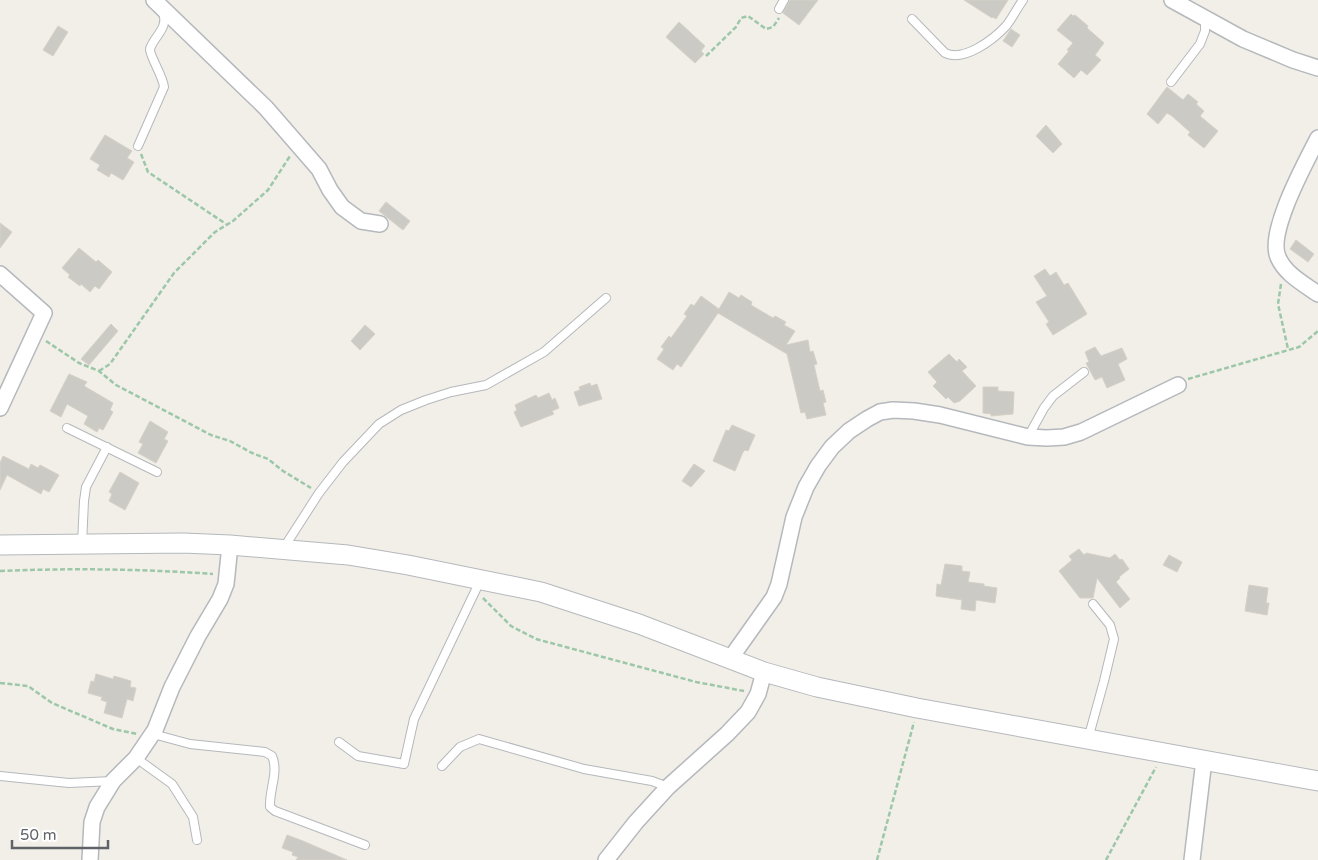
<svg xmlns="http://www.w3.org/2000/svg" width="1318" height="860" font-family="'Varela Round',sans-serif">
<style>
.building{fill:#cccac5;stroke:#d6d1c6}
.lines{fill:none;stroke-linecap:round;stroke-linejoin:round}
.service-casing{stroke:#b5b8bc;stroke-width:10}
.minor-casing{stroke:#b5b8bc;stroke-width:18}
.tertiary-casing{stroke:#b5b8bc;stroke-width:21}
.path{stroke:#9cc7a9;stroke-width:2.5;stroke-dasharray:5 2.5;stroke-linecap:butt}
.service{stroke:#fff;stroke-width:8}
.minor{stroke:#fff;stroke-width:15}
.tertiary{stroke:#fff;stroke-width:19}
</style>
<rect width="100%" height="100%" fill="#f1efe8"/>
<g class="building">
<polygon points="790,0 818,0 799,25 783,13"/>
<polygon points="964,0 1008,0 996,19 993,17 992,18"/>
<polygon points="1071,14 1073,16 1075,15 1088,26 1087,28 1104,43 1095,55 1101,60 1087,75 1081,70 1074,78 1058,64 1069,51 1067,50 1073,43 1057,30"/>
<polygon points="679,22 705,46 701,51 704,54 695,63 666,37"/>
<polygon points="58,26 68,32 53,56 43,50"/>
<polygon points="1011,29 1020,35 1012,47 1003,41"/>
<polygon points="1167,87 1183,100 1188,94 1198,102 1196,104 1204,111 1200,116 1218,131 1204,148 1188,135 1190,132 1172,116 1167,113 1158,124 1147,114"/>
<polygon points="1046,125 1062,144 1053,153 1036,136"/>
<polygon points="105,135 132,151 127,158 134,162 123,180 111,173 109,177 97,170 100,165 90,159"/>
<polygon points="386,202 410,221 403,230 379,211"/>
<polygon points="0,223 12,232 0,248"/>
<polygon points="1296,240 1314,254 1308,262 1290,249"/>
<polygon points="79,248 96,262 98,260 112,272 99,289 95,286 90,292 81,284 80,286 68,277 70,275 62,268"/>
<polygon points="1045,269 1050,276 1056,272 1064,285 1068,283 1087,314 1053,335 1046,324 1049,322 1036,302 1047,296 1034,276"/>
<polygon points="729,292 739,298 741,295 752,302 751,305 773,318 775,316 786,322 784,325 795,331 786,345 808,340 810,352 813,351 817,364 814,365 820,391 823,390 826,402 823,403 826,415 807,419 805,412 801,413 787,354 718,313 681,367 677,364 673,370 657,359 664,349 661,347 669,336 671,338 687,316 684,314 691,304 694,306 701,296 719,309"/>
<polygon points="111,324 118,331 89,365 81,359"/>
<polygon points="365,325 375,334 360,350 351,341"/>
<polygon points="1095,347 1101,356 1122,348 1127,359 1118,364 1125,380 1107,388 1102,377 1095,380 1086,363 1089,362 1085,352"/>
<polygon points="949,354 957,362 959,359 967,367 962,371 976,386 960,401 954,403 948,397 946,399 933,386 937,382 928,372"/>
<polygon points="69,374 87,382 84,386 113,403 110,410 113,412 103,430 99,428 97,432 84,424 88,416 67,404 61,417 50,411"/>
<polygon points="590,383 591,386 597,384 602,399 579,406 574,392 580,390 579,387"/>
<polygon points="983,387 998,387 998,391 1014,392 1013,414 991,416 991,414 983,413"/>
<polygon points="549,393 552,400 555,398 559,408 552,411 554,414 521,427 514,412 517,410 515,405 536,395 538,398"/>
<polygon points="150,421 168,432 164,439 168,441 156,463 138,453 143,444 139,442"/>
<polygon points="732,425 755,435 748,451 745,450 743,452 735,471 713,461 726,430 729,431"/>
<polygon points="3,456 29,469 31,464 38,468 40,465 59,475 49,492 43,489 41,494 7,475 0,490 0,463"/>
<polygon points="694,464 705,471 691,487 682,481"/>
<polygon points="120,472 139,483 125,510 109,501 112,494 109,492"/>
<polygon points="1079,549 1084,555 1086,553 1110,558 1115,554 1120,560 1122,559 1129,569 1119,577 1120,578 1116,582 1130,599 1120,608 1097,578 1093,598 1080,598 1059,571 1072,560 1069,556"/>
<polygon points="1169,555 1182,562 1177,572 1163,565"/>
<polygon points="945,564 962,566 962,571 970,572 968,582 984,584 984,586 997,588 995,603 976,600 975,611 961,609 962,600 936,596 937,584 941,585"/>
<polygon points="1249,585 1268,588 1266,603 1269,603 1267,615 1245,611"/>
<polygon points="96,674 113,679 114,676 131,681 130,687 136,688 133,701 127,699 122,718 104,713 107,702 101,700 102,697 88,693 91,681 94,682"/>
<polygon points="287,835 303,841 347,860 296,860 298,857 292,855 293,852 282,848"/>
</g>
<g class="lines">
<g class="service-casing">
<g id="service">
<polyline points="779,9 784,0"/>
<path d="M 912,19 L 945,53 C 964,62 993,40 1006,26 C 1012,19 1017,8 1023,0"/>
<polyline points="1171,82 1200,44 1205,31 1205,19"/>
<path d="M 138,146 L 164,87 C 163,76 149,55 150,49 C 154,36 169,28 163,13"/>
<polyline points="67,428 157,472"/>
<polyline points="1028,437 1044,408 1053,396 1084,372"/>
<polyline points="82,544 84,501 86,487 107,447"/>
<polyline points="283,549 319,493 343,462 379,424 401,410 426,400 451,392 486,385 544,352 606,298"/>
<path d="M 153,734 L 190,744 L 265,752 L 272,756 C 279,772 269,790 270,807 L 275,811 L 365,845"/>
<polyline points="1088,739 1104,681 1114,639 1110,625 1093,604"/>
<polyline points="339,742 358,756 404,764 414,719 480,581"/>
<polyline points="136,758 172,784 193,817 197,840"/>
<polyline points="442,766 460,747 479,739 584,769 652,781 668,787"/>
<polyline points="0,776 69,783 113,781"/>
</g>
</g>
<g class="minor-casing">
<g id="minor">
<polyline points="154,0 266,108 319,169 330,190 342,207 361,221 380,224"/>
<polyline points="1172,0 1243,39 1293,60 1318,68"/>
<path d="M 1318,138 C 1306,162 1267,232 1278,257 C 1285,274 1304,284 1318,294"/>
<polyline points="0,274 44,313 0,408"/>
<polyline points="730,659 774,597 779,584 794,517 806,487 818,466 832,447 849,431 867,419 880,412 893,410 914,411 940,415 1028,437 1047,438 1064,437 1081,432 1178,385"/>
<polyline points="90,860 92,822 97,807 113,781 136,758 155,730 172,687 198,636 220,599 226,584 230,545"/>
<polyline points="606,860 636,822 668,787 727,734 748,712 758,694 764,672"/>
<polyline points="1192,860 1204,760"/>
</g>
</g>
<g class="tertiary-casing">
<polyline id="tertiary" points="0,545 183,543 230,545 348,555 408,565 541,592 639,624 764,672 817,687 917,708 1318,781"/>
</g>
<g class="path">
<polyline points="706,56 736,27 741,18 748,16 766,29 773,27 779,18"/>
<polyline points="141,154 148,172 226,224"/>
<polyline points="1281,284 1278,304 1288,349"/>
<polyline points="46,341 79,363 99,371 116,385 211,435 230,441 252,453 268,459 283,471 311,488"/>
<polyline points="99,371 110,364 174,273 215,232 233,221 268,190 290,156"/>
<polyline points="1188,379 1299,347 1318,331"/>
<path d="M 0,571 C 71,568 142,569 213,574"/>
<polyline points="483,598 511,626 536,639 696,682 744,691"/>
<polyline points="0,683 28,686 52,703 113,729 137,734"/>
<polyline points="877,860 914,722"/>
<polyline points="1106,860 1156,767"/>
</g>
<use href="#service" class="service"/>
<use href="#minor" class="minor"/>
<use href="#tertiary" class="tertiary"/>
</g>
<path d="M12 840v8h96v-8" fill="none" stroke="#5f6368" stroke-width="2.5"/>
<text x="20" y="840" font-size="15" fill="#5f6368" stroke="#ffffff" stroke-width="4" paint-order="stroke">50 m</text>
</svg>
